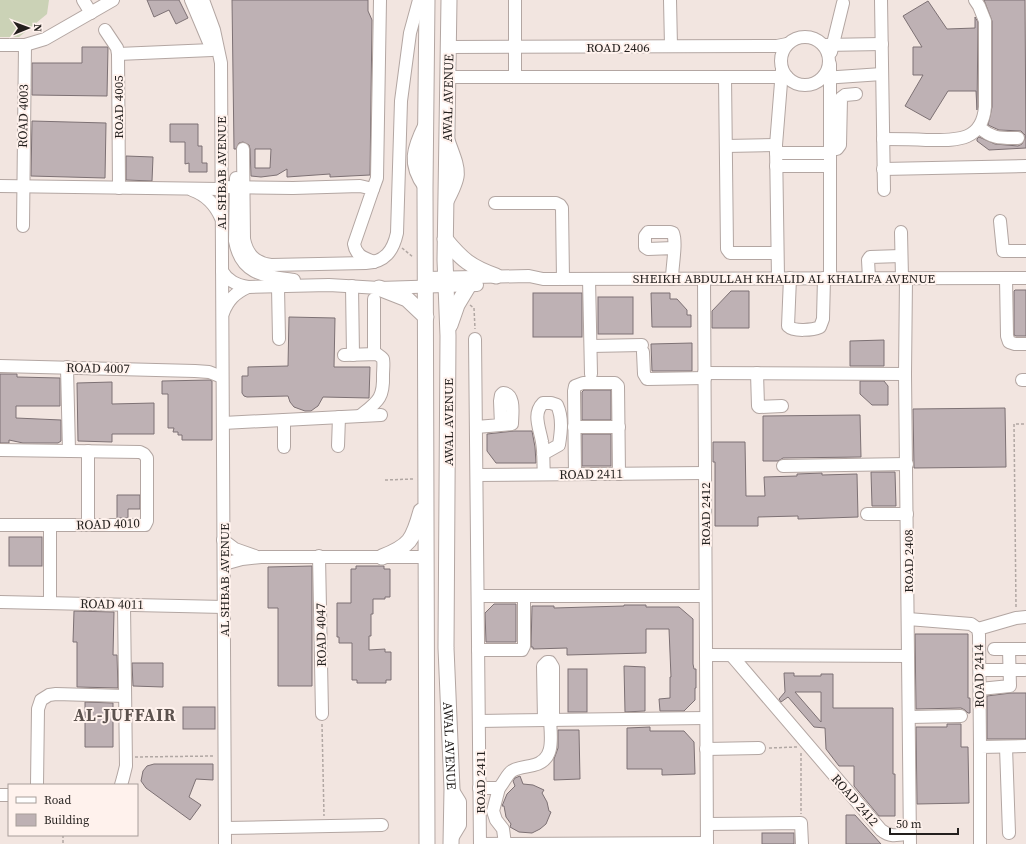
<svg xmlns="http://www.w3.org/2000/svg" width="1026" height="844" font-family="'Source Serif 4',serif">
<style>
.green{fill:#cbd2b6}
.building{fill:#beb1b4;stroke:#7d7174;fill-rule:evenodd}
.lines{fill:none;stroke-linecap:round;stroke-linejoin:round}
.minor-casing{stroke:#b3a6a2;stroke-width:14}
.major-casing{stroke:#b3a6a2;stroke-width:17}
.path{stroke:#b1a7a3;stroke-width:1.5;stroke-dasharray:3 2;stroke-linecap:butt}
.minor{stroke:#fff;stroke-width:12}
.major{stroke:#fff;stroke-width:15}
.labels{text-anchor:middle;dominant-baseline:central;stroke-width:4;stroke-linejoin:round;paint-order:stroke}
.street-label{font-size:13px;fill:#231f1d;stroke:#fff2ed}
.district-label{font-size:17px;font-weight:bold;letter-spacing:1px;fill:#5b514d;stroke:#fff2ed}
</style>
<rect width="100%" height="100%" fill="#f2e5e0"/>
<polygon class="green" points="0,0 49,0 47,14 19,37 0,37"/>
<g class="building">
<polygon points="147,0 179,0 188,18 176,24 169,10 154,17"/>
<path d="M 232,0 L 368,0 L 368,11 L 372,20 L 370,175 L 330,177 L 330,174 L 287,177 L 287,169 L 277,175 L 261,177 L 251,176 L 250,149 L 249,145 L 243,142 L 239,143 L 236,149 L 234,149 ZM 255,149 L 271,149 L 270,168 L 255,168 Z"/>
<polygon points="984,0 1025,0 1026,148 989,150 977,141 977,139 979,137 995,144 1018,146 1022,144 1025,138 1025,135 1021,131 999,130 988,125 992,107 992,21"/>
<polygon points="928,1 947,29 975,28 975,17 978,22 977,110 976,91 948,91 930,120 905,106 923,75 913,75 913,47 922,47 903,16"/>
<polygon points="82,47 108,47 107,96 32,95 32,63 82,63"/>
<polygon points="32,121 106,123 105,178 31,176"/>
<polygon points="170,124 198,124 198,146 202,146 202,163 207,163 207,172 189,172 189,163 185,164 185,142 170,142"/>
<polygon points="126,156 153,157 152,181 126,180"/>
<polygon points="1015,290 1026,290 1026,336 1016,336 1014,335 1014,291"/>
<polygon points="731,291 749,291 749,328 712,328 712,311"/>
<rect x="533" y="293" width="49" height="44"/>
<polygon points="651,293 670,293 670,299 677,299 687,310 687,315 691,315 691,327 652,327"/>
<rect x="598" y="297" width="35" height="37"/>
<polygon points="289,317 335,318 334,367 370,367 369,398 323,397 318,406 315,408 311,411 305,411 294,407 290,402 288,396 247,397 244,396 242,393 242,376 248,376 248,367 288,366"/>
<polygon points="884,340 884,366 850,366 850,341"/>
<polygon points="692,343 692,371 652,371 651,344"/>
<polygon points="0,374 17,374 17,377 60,378 60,406 16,406 16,418 61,420 61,441 58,443 23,443 9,440 9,443 0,443"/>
<polygon points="210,380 212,381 212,440 182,440 182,435 178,435 178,432 173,432 174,428 168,428 168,394 162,394 162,381"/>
<polygon points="860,381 884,381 888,386 888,405 872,405 860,394"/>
<polygon points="112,382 112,404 154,403 154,434 112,434 112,442 78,441 77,383"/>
<polygon points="584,390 611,390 611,420 582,420 582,392"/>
<polygon points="1005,408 1006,467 914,468 913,409"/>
<polygon points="860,415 861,457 783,458 778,461 763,461 763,416"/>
<polygon points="514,431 532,431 535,447 536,463 496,463 487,451 487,434"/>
<rect x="582" y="434" width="29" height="32"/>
<polygon points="713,442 745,442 746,496 765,496 764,477 797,476 797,474 822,473 822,475 857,474 858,517 798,519 798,516 758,517 758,526 715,526 715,462 713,462"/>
<polygon points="871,472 895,472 896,506 872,506"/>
<polygon points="117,495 140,495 140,509 128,509 128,518 117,518"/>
<rect x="9" y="537" width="33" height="29"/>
<polygon points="312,566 312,686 278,686 278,608 268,608 268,567"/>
<polygon points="356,566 384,566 384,569 390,569 390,597 385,597 385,599 373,599 373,614 371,614 371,636 369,636 369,650 385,649 385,652 391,652 391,680 386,680 386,683 357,683 357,680 352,680 352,643 339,643 339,637 337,637 337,603 351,603 351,569 356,569"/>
<polygon points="494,604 516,604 516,642 486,642 485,613"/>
<polygon points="624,605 646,605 646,607 679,607 693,619 693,664 694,669 696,669 696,688 695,688 695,700 684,711 660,711 659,699 670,698 670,677 671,677 669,629 646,629 646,653 567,655 567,648 533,649 533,647 531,647 532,606 554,606 554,608 624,606"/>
<polygon points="74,611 114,612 113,655 117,655 118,688 77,687 77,642 73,642"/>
<polygon points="915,634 968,634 968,698 970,698 970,713 968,713 965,710 961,708 916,709"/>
<polygon points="132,663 163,663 163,687 133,686"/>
<polygon points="624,666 645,667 645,711 625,712"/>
<rect x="568" y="669" width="19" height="43"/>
<path d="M 784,673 L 794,673 L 794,676 L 821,676 L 821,674 L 833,674 L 833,708 L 893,708 L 893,774 L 895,774 L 895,816 L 879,816 L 854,786 L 854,766 L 839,766 L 826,749 L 825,728 L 814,727 L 788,697 L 781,702 L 779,699 L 785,692 ZM 795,692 L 821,692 L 821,722 Z"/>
<polygon points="1011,693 1026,693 1026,739 987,739 987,696"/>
<polygon points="85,702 113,703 113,747 85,747"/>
<rect x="183" y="707" width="32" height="22"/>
<polygon points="947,724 961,724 961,747 968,747 969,803 917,804 916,727 947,727"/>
<polygon points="650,727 650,731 684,731 694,742 695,774 662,775 662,769 627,769 627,728"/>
<polygon points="558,730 579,730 580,779 554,780 554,759 558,748"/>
<polygon points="154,764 213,764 213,780 196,779 189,797 201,805 190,820 146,788 141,781 143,771 147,766"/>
<polygon points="520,776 523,784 533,785 544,790 542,793 547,802 549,811 551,812 546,824 540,829 532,833 519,832 510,827 511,824 506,817 504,806 502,806 507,794 515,786 513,781 515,778"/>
<polygon points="846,815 855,815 881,844 846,844"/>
<rect x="762" y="833" width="32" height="11"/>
</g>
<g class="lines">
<g class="minor-casing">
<g id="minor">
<polyline points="83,0 91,13"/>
<polyline points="191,0 210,45"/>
<polyline points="203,0 214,30 221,63 225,844"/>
<polyline points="670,0 671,46"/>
<polyline points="881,0 884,190"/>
<polyline points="105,30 117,48 118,54 119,188"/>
<circle cx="805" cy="61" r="24"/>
<polyline points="0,45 25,45 45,39 113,0"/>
<polyline points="824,45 882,44"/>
<polyline points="449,47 777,46 787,44"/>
<polyline points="831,52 843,3"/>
<polyline points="118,54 212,50"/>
<polyline points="830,64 830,278"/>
<polyline points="515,76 515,0"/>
<polyline points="449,77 787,77"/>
<polyline points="725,77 727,249 730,253 777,253"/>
<polyline points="823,78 882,74"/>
<path d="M 979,127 C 992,139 1001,138 1018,138"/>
<path d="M 883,139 C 897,139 912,139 926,140 C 954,140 982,143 985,107 L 985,21 L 979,6 L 975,0"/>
<polyline points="726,146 776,145"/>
<path d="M 243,149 L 244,239 C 247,254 255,263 271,265 L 366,263 C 385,262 393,251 397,233 L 401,101 L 410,33 L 419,0"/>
<polyline points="830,149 837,149 840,145 841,98 845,95 856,94"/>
<polyline points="776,153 830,153"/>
<polyline points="776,166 830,166"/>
<polyline points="883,169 1026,166"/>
<path d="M 236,178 L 235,241 C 241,275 265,276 294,280"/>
<polyline points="0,186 221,189"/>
<path d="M 221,187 L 293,188 L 360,186 L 373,189 L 354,244 C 356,256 364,258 374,262"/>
<path d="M 425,188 C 407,164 413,148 425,124"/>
<polyline points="373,189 377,178 380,0"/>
<path d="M 192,190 C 206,195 215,204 221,218"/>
<polyline points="495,203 556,203 560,205 562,208 563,279"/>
<path d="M 446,204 C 463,173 460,172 448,139"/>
<polyline points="1000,221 1003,251 1026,251"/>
<polyline points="23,226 25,45"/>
<polyline points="901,232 902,278"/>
<path d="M 222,271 C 228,281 236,285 248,287 L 329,285 L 379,288 L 477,285"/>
<polyline points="425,278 529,276 543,279 1026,278"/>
<polyline points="778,278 776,145 782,70"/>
<path d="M 790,278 L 788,326 C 794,332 813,330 820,327 L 823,319 L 824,278"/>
<polyline points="869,278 868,260 870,257 901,256"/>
<polyline points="906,278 905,374 910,844"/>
<polyline points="1006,278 1007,336 1009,342 1015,344 1026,344"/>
<polyline points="589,279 591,374"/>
<path d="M 672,279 C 672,266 677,243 673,233 L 670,232 L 648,232 L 645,236 L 645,247 L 648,249 L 674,248"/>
<polyline points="704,279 707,844"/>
<polyline points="352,286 353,355"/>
<polyline points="278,287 279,339"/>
<polyline points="374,299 374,354"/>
<path d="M 223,313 C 228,300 235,293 248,287"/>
<polyline points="475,339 480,844"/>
<polyline points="591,346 642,345"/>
<polyline points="643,352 644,374 647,379 705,378"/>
<path d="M 344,355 L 377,354 L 381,357 L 383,359 C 384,364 383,370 383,375 C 384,399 377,402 360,416"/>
<polyline points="0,366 195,371 209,372 222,377"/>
<polyline points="67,367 69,451"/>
<polyline points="704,373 905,374"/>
<polyline points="757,373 758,406 759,407 782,406"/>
<polyline points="1022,380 1026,380"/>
<polyline points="284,420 284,447"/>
<polyline points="223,423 381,415"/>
<path d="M 476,427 L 501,425 L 500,401 L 501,395 L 503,393 C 516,394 512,415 512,424 L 501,425"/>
<polyline points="574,427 619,427"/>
<polyline points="338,446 339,417"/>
<polyline points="0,450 140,452 144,454 147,458 147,521 145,525 0,525"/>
<polyline points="88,451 88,525"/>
<path d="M 543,454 L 559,445 C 561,432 563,418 557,405 L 551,403 L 543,403 C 532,414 540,429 542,442 C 544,452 543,464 544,474"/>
<polyline points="783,466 907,464"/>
<polyline points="575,474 574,391 575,386 583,383 615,383 618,386 619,474"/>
<polyline points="477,475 705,473"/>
<polyline points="867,514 907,514"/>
<polyline points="50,525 50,603"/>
<polyline points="223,540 235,549 255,556"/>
<polyline points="319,556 322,714"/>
<polyline points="224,564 242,559 261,557 426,557"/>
<polyline points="478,596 705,596"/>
<polyline points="0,602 224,607"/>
<polyline points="908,619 971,624 978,629 979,635 980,747"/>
<polyline points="978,629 1016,618 1026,617"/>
<polyline points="994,649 1026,649"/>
<polyline points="478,650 522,650 524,646 524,596"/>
<polyline points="706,655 908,656"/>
<path d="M 732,656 L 881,830 C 891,838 898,835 910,833"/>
<polyline points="980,670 1024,670"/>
<polyline points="980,689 1010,686 1009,650"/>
<polyline points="909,717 961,716"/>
<polyline points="544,720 543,666 547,662 550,662 553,667 553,721"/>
<polyline points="479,721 706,718"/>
<polyline points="1006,747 1009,833"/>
<polyline points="706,749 759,748"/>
<polyline points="37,785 38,709 41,700 49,695 56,694 125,696"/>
<polyline points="121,785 123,778 126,766 124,605"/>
<path d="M 479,788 L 499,788 C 504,783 507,774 512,771 C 518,767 527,767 534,765 C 555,760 551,738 550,720"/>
<polyline points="499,788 493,811 496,820 503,829 505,844"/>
<polyline points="0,795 9,795"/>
<polyline points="707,824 801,823 802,844"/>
<polyline points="225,828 382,825"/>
<polyline points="451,840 460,825 460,802 452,789"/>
<polyline points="480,844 707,843"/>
<polyline points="980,844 980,747 1026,746"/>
</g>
</g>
<g class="major-casing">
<g id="major">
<path id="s1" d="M 449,0 L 445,260 L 448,336 L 446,648 L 452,789 L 451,844"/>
<path d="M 445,239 C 462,260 471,267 496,276"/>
<polyline points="379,288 407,299 426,317"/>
<polyline points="450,325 457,305 469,285"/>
<path d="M 382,557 C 410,546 413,540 421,511"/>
<polyline points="427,844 425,188 427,0"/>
</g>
</g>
<g class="path">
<polyline points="402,248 413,257"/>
<polyline points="470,305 474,308 475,329"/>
<polyline points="385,480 413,479"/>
<polyline points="1016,607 1014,424 1026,424"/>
<polyline points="322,724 324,816"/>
<polyline points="769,748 797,747"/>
<polyline points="801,753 801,814"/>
<polyline points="135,757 214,756"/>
<polyline points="63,835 63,844"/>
</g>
<use href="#minor" class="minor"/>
<use href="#major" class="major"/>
</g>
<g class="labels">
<g class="street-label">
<text x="618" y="47">ROAD 2406</text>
<text transform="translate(448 98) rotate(-89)">AWAL AVENUE</text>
<text transform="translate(118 107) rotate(-90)">ROAD 4005</text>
<text transform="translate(23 116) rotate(-89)">ROAD 4003</text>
<text transform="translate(221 173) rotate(-90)">AL SHBAB AVENUE</text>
<text x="784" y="278">SHEIKH ABDULLAH KHALID AL KHALIFA AVENUE</text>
<text transform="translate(98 368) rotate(1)">ROAD 4007</text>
<text transform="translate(448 422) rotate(-90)">AWAL AVENUE</text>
<text transform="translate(591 474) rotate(-1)">ROAD 2411</text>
<text transform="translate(705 514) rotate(-90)">ROAD 2412</text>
<text transform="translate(108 524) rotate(-2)">ROAD 4010</text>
<text transform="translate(908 561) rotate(-90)">ROAD 2408</text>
<text transform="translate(224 580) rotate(-90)">AL SHBAB AVENUE</text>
<text transform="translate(112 604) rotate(1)">ROAD 4011</text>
<text transform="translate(321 635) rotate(-91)">ROAD 4047</text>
<text transform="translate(979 676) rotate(-91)">ROAD 2414</text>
<text stroke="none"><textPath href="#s1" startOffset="746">AWAL AVENUE</textPath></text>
<text transform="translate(480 782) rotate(-90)">ROAD 2411</text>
<text transform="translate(855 800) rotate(49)">ROAD 2412</text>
</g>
<g class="district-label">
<text x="125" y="715">AL-JUFFAIR</text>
</g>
</g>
<rect x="8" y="784" width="130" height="52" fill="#fff2ed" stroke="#a79e9a"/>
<rect x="16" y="797" width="20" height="6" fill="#ffffff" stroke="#a79e9a"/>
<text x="44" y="804" font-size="12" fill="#231f1d">Road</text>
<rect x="16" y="814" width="20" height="12" fill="#beb1b4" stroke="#a79e9a"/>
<text x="44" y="824" font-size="12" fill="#231f1d">Building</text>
<g transform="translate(28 28) rotate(89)" stroke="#fff2ed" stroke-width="3" paint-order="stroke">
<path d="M0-3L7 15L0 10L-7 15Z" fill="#231f1d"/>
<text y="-6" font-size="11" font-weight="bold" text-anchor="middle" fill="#231f1d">N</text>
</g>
<path d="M890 828v6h68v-6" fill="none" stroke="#231f1d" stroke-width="2"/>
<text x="896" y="828" font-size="12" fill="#231f1d" stroke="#fff2ed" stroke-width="3" paint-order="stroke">50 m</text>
</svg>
